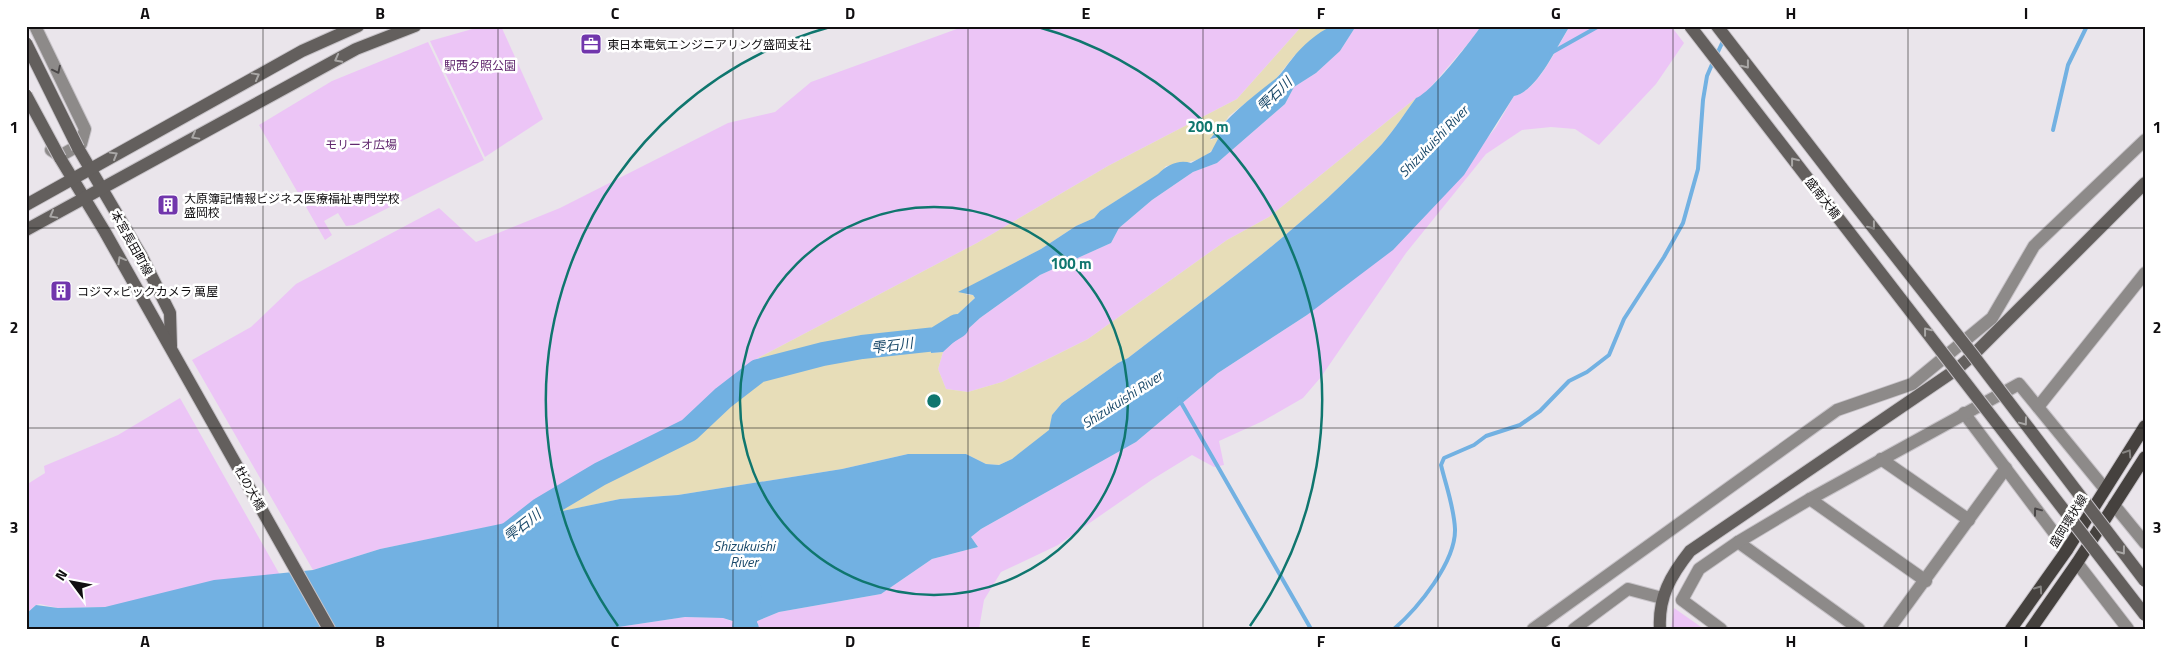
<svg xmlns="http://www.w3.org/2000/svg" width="2171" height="655" font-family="'Titillium Web','Noto Sans JP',sans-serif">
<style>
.green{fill:#ecc5f6}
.sand{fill:#e7ddb8}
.water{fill:#72b1e2}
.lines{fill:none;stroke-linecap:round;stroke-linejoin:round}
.stream{stroke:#72b1e2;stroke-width:4}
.river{stroke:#72b1e2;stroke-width:24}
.street-casing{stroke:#c7c3c8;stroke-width:14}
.secondary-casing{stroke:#c7c3c8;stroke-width:14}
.primary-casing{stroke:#c7c3c8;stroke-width:14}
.street{stroke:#8d8a89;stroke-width:12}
.secondary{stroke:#635f5d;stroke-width:12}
.primary{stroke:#45413e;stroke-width:12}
.secondary-bridge-casing{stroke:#c7c3c8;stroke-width:14;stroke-linecap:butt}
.secondary-bridge{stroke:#635f5d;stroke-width:12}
.oneway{stroke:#a9a7a6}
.oneway2{stroke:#494647}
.oneway3{stroke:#868482}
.grid{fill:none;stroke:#110f11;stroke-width:1;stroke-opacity:0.55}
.ring{fill:none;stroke:#0f766e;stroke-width:2.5}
.labels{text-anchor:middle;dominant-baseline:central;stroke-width:5;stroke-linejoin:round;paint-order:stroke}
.poi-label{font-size:12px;fill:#110f11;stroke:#fff;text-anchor:start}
.park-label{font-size:12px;fill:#62296f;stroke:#fff}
.street-label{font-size:12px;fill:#110f11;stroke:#fff}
.water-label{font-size:14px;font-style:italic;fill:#1a496a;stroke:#fff}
.centre{fill:#0f766e;stroke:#fff;stroke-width:2.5}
.ring-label{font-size:15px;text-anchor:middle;font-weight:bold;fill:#0f766e;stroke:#fff;stroke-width:5;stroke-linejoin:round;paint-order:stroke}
.neatline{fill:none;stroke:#110f11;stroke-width:2}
.grid-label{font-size:16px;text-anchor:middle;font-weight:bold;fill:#110f11}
</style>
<rect width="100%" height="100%" fill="#eae5eb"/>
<g class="green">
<polygon points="483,26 501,26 543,119 485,157 430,41"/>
<polygon points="965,26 1302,26 1237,99 1108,166 977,243 758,358 738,372 677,428 629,451 522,520 380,549 313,570 192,360 251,327 296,284 439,208 476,242 560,208 728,123 775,112 811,82"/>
<polygon points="1356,26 1481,26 1472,39 1423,96 1416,98 1269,217 1227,240 1088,339 1002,382 968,392 946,389 938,369 943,352 980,318 1040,275 1111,243 1119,228 1152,200 1193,172 1217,163 1285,104 1294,87 1316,73 1340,51"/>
<path d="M 1570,26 L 1671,26 L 1684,43 L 1656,84 L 1599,145 L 1575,129 L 1551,127 L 1522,130 L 1486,154 L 1406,253 L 1321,377 L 1303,398 L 1263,421 L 1219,441 L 1224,465 L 1214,467 L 1192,455 L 1153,479 L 1058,545 L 1001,572 L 984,600 L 979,629 L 605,629 L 685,617 L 723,618 L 731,621 L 755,622 L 779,612 L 881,594 L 932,559 L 978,547 L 971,537 L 981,529 L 1136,442 L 1218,373 L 1307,315 L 1485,141 L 1496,127 L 1514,96 C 1538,91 1557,47 1570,26 Z"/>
<polygon points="428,42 484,160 354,225 346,226 338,213 324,221 332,235 325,240 259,125 332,81"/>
<polygon points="180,398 280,575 105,607 58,608 40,604 36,605 26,614 26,485 45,473 44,466 118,435"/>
<polygon points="1674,608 1704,629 1671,629"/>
</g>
<path class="sand" d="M 1302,26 L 1333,26 L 1316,36 L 1294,56 L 1275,80 L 1229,116 L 1218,133 L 1211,137 L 1211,140 L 1219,137 C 1213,161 1186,163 1166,166 L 1159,174 L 1100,211 L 1094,218 L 1076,226 L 1041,249 L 980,281 L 966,295 L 973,295 L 975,298 L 948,323 L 934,330 L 929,336 L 931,353 L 943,352 L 938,369 L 946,389 L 968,392 L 1002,382 L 1088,339 L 1227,240 L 1269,217 L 1416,98 C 1405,113 1394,130 1382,144 C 1307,225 1215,291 1128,358 L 1118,363 L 1062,403 L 1052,415 L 1050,430 L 1012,459 L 999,465 L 986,464 L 966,454 L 908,454 L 842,469 L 678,495 L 620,499 L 540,516 L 602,478 L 697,432 L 717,411 L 752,383 L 773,372 L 776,366 L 769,358 L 758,358 L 977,243 L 1108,166 L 1237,99 Z"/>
<g class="water">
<path d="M 1333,26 L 1356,26 L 1340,51 L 1316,73 L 1294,87 L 1285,104 L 1217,163 L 1193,172 L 1152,200 L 1119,228 L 1111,243 L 1040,275 L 980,318 L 943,352 L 931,353 L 930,333 L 948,323 L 975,298 L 973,295 L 958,292 L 1041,249 L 1076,226 L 1094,218 L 1100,211 L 1158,174 C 1167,165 1179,159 1191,163 L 1211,152 L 1219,137 L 1210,139 C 1228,117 1250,98 1274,80 C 1281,75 1286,66 1292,59 C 1302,46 1317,32 1333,26 Z"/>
<path d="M 1481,26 L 1570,26 C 1556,47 1538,91 1514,96 L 1464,175 L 1393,250 L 1307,315 L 1218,373 L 1136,442 L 981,529 L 971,537 L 978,547 L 932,559 L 881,594 L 779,612 L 755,622 L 739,623 L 723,618 L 685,617 L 605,629 L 26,629 L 26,614 L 36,605 L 58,608 L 105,607 L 214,580 L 313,570 L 380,549 L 620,499 L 678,495 L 842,469 L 908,454 L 966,454 L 986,464 L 999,465 L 1012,459 L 1049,430 L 1052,415 L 1062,403 L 1118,363 L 1128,358 C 1215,291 1307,225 1382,144 C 1394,130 1405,113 1416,98 C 1430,94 1471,41 1481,26 Z"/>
</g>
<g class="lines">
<g class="stream">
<polyline points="1551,53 1599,26"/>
<polyline points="1716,56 1724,39"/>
<polyline points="2053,130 2068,65 2087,26"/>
<polyline points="1179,399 1311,629"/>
<path d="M 1394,629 C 1418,608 1456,562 1455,529 C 1454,507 1446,486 1441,465 L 1444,458 L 1474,445 L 1486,436 L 1520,425 L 1540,411 L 1569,381 L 1587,372 L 1609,355 L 1624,319 L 1664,257 L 1683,223 L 1698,169 L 1703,100 L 1707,76 L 1713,62"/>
</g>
<g class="river">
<polyline points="505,537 541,509 600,474 689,430 723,398 758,371 823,354 862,347 936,339 957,326"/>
<polyline points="747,629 744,627 750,591"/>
</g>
<g class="street-casing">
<g id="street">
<polyline points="35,26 85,129 81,144 60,156 51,150"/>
<polyline points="2038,407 2145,273"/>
<polyline points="1964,413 2067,550"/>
<polyline points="1881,459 1969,520"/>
<polyline points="1810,499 1926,581"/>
<polyline points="2114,505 2145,543"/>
<polyline points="1738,542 1859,629"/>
<polyline points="2077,563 2128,629"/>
<polyline points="1533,629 1837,410 1912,384 1992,318 2034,246 2145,140"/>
<polyline points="1574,629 1628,589 1662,598"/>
<polyline points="1721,629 1682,600 1699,569 1738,542 1810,499 2019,384 2105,489"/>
<polyline points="1889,629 2006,468"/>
</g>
</g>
<g class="secondary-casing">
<g id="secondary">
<polyline points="1717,26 1842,188"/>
<polyline points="78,148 141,255 170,313 171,346"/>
<polyline points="60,158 105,232 329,629"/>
<polyline points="26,205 302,51 358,26"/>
<polyline points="26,230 356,49 415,26"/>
<path d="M 1660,629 C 1658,597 1671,575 1690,551 L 1957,369 L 1973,355 L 2145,183"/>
</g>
</g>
<g class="primary-casing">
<g id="primary">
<polyline points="2011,629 2067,550 2145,426"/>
<polyline points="2031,629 2077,563 2145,457"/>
</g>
</g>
<use href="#street" class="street"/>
<use href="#secondary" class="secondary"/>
<use href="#primary" class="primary"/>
<g class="secondary-bridge-casing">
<g id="secondary-bridge">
<polyline points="1690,26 2145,615"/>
<polyline points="26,43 78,148"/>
<polyline points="26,95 60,158"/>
<polyline points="1842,188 1973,355 2145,581"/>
</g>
</g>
<use href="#secondary-bridge" class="secondary-bridge"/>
</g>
<defs><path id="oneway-chevron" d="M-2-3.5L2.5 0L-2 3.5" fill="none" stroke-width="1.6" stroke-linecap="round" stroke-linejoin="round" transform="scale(1.25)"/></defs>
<g class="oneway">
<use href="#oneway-chevron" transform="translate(338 59) rotate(152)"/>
<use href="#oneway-chevron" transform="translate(1746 65) rotate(52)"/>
<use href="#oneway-chevron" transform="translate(256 76) rotate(-29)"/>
<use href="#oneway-chevron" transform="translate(195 136) rotate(151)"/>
<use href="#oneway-chevron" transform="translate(114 155) rotate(-30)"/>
<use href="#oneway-chevron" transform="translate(1794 161) rotate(-128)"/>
<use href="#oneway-chevron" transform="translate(53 215) rotate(151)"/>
<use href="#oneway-chevron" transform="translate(1872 226) rotate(52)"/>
<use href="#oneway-chevron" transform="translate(121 260) rotate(-119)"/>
<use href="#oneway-chevron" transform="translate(1927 331) rotate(-128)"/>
<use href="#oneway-chevron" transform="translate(2024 422) rotate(53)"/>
<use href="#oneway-chevron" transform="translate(2122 551) rotate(53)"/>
</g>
<g class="oneway2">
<use href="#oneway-chevron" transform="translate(57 70) rotate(64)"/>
<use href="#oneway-chevron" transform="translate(2037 511) rotate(-127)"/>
</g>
<g class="oneway3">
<use href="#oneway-chevron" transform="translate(2128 453) rotate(-57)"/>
<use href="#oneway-chevron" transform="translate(2039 589) rotate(-55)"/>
</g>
<path class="grid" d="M 263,26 L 263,629M 498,26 L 498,629M 733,26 L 733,629M 968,26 L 968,629M 1203,26 L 1203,629M 1438,26 L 1438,629M 1673,26 L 1673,629M 1908,26 L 1908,629M 26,228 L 2145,228M 26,428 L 2145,428"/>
<g class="ring">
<circle cx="934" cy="401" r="194"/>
<path d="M618 626A388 388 0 0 1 830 27M1038 27A388 388 0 0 1 1250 626"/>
</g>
<defs>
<g id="office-square" transform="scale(1.125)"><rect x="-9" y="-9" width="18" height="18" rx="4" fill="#7136ac" stroke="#fff"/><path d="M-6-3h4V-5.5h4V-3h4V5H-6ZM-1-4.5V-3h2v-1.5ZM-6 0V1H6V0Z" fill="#fff"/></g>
<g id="building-square" transform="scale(1.125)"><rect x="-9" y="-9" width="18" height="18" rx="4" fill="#7136ac" stroke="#fff"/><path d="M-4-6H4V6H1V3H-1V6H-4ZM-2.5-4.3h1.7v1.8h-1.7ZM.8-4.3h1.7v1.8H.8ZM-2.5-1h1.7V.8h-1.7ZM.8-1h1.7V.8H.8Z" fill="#fff"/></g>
</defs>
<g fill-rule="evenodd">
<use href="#office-square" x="591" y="44"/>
<use href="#building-square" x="168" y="205"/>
<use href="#building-square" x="61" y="291"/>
</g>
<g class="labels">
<g class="poi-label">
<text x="607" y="44">東日本電気エンジニアリング盛岡支社</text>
<text x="184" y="198">大原簿記情報ビジネス医療福祉専門学校<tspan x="184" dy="14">盛岡校</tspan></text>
<text x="77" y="291">コジマ×ビックカメラ 萬屋</text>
</g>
<g class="park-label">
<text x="480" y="65">駅西夕照公園</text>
<text x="361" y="144">モリーオ広場</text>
</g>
<g class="street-label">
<text transform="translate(1823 198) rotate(52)">盛南大橋</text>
<text transform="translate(132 243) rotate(61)">本宮長田町線</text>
<text transform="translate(250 488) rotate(61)">杜の大橋</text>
<text transform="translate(2068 521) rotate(-58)">盛岡環状線</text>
</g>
<g class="water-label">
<text transform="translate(1274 94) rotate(-44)">雫石川</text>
<text transform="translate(1433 141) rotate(-46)">Shizukuishi River</text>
<text transform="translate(892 345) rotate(-7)">雫石川</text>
<text transform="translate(1122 399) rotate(-33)">Shizukuishi River</text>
<text transform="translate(522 525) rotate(-38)">雫石川</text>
<text x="744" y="545">Shizukuishi<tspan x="744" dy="16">River</tspan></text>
</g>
</g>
<circle cx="934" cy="401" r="8" class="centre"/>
<g class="ring-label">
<text x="1208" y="132">200 m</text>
<text x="1071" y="269">100 m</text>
</g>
<rect width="2171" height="655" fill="none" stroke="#ffffff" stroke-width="55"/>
<g transform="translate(72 582) rotate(302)" stroke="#ffffff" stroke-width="4" paint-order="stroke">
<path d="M0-4L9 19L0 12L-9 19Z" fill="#110f11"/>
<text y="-8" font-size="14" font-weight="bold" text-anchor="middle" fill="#110f11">N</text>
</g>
<rect x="28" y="28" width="2116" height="600" class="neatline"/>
<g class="grid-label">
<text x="145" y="19">A</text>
<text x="380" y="19">B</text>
<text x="615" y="19">C</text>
<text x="850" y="19">D</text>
<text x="1086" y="19">E</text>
<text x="1321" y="19">F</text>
<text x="1556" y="19">G</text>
<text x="1791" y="19">H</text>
<text x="2026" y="19">I</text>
<text x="14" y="133">1</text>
<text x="2157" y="133">1</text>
<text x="14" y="333">2</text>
<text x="2157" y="333">2</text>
<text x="14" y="533">3</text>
<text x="2157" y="533">3</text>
<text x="145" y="647">A</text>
<text x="380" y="647">B</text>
<text x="615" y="647">C</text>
<text x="850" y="647">D</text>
<text x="1086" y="647">E</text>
<text x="1321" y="647">F</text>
<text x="1556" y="647">G</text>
<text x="1791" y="647">H</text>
<text x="2026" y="647">I</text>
</g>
</svg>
